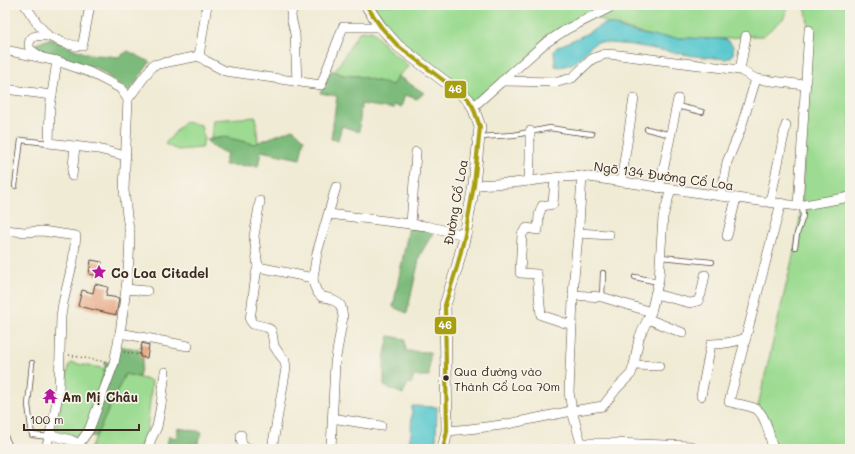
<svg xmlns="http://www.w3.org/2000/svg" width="855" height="454" font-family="Mali,sans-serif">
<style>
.green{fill:#9cdb91;stroke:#6c8258}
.forest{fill:#7dbb7b;stroke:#5c724c}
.water{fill:#5bc9cf;stroke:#4b7a76}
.building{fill:#e6a07a}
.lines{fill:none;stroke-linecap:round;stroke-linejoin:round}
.service-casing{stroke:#564739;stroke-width:6}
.minor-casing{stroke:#564739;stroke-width:10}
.tertiary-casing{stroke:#564739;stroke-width:12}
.path{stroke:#564739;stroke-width:1.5;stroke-dasharray:1 3;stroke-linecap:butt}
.service{stroke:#fff;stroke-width:4.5}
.minor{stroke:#fff;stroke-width:9}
.tertiary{stroke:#fff;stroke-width:11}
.bus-1-casing{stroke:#f7f3e8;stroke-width:7}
.bus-1{stroke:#a79f0e;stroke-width:4}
.bus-dot{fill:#3b2a1e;stroke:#f7f3e8;stroke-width:1.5}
.labels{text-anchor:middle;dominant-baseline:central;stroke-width:3.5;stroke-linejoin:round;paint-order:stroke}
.bus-label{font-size:12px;fill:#3b2a1e;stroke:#f7f3e8;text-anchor:start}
.street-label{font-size:13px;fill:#3b2a1e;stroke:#f7f3e8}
.poi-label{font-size:13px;font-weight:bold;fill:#3b2a1e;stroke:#f7f3e8;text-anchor:start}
.line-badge{stroke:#f7f3e8;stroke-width:1.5}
.badge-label{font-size:11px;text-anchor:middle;font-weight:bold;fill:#fff}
</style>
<rect width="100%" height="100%" fill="#f7f3e8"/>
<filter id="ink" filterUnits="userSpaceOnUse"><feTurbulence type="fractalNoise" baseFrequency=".025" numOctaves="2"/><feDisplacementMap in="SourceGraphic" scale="8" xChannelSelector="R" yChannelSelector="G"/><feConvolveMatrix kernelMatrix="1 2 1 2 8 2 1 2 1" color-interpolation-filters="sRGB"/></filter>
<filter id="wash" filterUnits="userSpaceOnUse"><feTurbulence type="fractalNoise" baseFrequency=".012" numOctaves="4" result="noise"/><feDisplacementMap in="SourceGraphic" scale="16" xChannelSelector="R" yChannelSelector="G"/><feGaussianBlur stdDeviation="0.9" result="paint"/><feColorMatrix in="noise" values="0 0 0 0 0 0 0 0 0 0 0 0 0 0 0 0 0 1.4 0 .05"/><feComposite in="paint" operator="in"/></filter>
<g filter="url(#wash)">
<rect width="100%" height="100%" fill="#f0ebd4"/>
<g class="green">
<polygon points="366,5 789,5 784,18 763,36 746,36 724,39 679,38 651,36 610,24 593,16 544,44 473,107 398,46"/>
<polygon points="805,5 850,5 850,449 772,449 757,410 795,247 802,205 809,30"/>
<polygon points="372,30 385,46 409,66 398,76 393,85 358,76 343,75 335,71 359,32"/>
<polygon points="256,117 258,143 254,144 225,137 211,139 213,120"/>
<polygon points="184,122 201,125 204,138 202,148 178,150 165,144"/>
<polygon points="72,363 102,368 104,372 89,428 84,434 78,436 59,432 56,428 69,365"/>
<polygon points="125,374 152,381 146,442 144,449 90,449"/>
</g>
<g class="forest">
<polygon points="50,39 87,54 119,57 128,51 150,62 129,92 97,68 59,60 33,45"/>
<polygon points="331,70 343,75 358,76 392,85 398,76 424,93 417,99 405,95 401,107 393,105 393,109 361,104 359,132 342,126 338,140 331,139 337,96 320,93"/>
<polygon points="293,129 304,139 300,159 261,151 258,166 224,165 227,154 212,146 206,140 225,137 254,144"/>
<polygon points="409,227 434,231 420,255 407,313 393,307"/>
<polygon points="389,336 405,339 406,351 430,352 429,376 414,376 411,384 408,383 403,394 384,386 384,358"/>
<polygon points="117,346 145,350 139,377 125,374 96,437 84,434 89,430 104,372 105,362 114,363"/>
<polygon points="178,428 202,432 196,449 166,449 169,436 176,438"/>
</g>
<g class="water">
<path d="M 603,24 L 610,24 L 629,31 L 651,36 L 679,38 L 724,39 C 732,42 736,48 732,56 L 726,59 L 694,56 L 632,45 L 598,42 C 583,48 584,63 564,66 C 561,67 558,67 555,66 L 554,51 L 557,47 L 584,35 Z"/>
<polygon points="412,406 437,407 436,440 434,449 407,449 411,434"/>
</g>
<g id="blocks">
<g class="building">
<polygon points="91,260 102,262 99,276 89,274"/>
<polygon points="95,284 108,287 106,296 119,298 116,315 78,306 82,290 93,293"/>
<polygon points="142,343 149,345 147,358 140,357"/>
</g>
</g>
</g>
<g filter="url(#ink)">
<use href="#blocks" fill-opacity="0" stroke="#564739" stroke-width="1"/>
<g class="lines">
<g class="service-casing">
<g id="service">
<polyline points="677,106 702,112"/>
<polyline points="647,129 671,135"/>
<polyline points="479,137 514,135 550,128 568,131 592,134"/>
<polyline points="15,186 21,140 49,143"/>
<polyline points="795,247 797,234 803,216 802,205"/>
<polyline points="661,257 712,262"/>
<polyline points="635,277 658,282"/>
<polyline points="602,297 603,273"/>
<polyline points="32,363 28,405 32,435 49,437"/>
<polyline points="5,436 11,449"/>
</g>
</g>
<g class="minor-casing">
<g id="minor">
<polyline points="25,5 37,23 48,36 64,43 77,46 82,46 83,43 90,5"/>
<polyline points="292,5 291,17 295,34 297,82"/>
<polyline points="5,50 57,61 89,72 120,88 128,99"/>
<path d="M 40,56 C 37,54 33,52 31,50 C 29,48 29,47 29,44 C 30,34 41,35 48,36"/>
<polyline points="199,56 207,5"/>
<polyline points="57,61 50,107 49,143 98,149 126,156"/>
<polyline points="740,70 746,36"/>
<polyline points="502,81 558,82 572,78 592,59 605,54 619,55 740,70 756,79 805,85"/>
<polyline points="5,89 52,95"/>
<polyline points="473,107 544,44 567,29 615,5"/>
<polyline points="72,176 75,146"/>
<polyline points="582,176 579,225 574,278 569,392 572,411 581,443 615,443 691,446 691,449"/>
<polyline points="555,178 553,204 542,206 539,215 538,230 527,228 522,234 520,273 537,274 541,315 565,323 572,324"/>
<polyline points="529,181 530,159 530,131"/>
<polyline points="621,182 634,98"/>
<polyline points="474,185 513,183 561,177 582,176 721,196 798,206 850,197"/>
<polyline points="659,188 666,157 678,99"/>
<polyline points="721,196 727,162 740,131 756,79"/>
<polyline points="260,201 254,236 258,267 256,274 250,320 253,324 266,327 271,330 272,333 274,346 280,355 285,361 286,368 272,449"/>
<polyline points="770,202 786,125"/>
<polyline points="798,206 809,30"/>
<polyline points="329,214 426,226 465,235"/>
<polyline points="411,224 416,152"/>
<polyline points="5,230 24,232 42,231 76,236 73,261 63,303 61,316 59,388 54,417 46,449"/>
<polyline points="578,233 609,235"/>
<polyline points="727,236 736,198"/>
<polyline points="258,267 313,278"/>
<polyline points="126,289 147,291"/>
<polyline points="655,294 690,303 698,301 701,294 705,275"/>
<polyline points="573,295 602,297 651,312"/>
<polyline points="648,319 683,333"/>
<polyline points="120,333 188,346"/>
<polyline points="634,365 659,366"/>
<path d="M 701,396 L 711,344 C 724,344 735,342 746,338"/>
<polyline points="332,418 381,426"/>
<polyline points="447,431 469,429 502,425 572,411 603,406 618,387 631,374 634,365 639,338 651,312 659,279 663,217 671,189"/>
<polyline points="50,435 71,440 79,444"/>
<path d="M 241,435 C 241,446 242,447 252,449"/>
<polyline points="78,449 79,444 89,430 114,363 120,333 126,289 129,259 130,234 127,216 124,190 128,99 153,65 199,56 206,61 225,71 321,85 343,27 381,27"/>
<polyline points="148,449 151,439 157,427 161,405 165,372"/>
<polyline points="331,449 335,363 343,317 341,306 338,303 329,298 322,297 317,292 314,285 313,278 317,253 336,187"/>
<path d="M 773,449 C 770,438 766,412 754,408 C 746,405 737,404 729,402 L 781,203"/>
</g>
</g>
<g class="tertiary-casing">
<polyline id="tertiary" points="366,5 381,27 398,46 468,99 473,107 480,127 474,185 465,235 457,267 445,305 447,431 443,449"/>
</g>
<g class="path">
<polyline points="124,352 139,355 141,346"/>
<polyline points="69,355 106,362"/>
</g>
<use href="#service" class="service"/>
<use href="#minor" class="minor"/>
<use href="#tertiary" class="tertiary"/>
<g class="bus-1-casing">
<polyline id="bus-1" points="366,5 381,27 398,46 468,99 473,107 480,127 474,185 465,235 457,267 445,305 447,431 443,449"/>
</g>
<use href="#bus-1" class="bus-1"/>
</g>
</g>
<defs>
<g id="sight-bare" transform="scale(1.2)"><path d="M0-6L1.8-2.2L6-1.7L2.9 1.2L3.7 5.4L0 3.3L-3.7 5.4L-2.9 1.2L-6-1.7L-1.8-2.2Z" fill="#b5179e" stroke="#f7f3e8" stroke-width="2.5" paint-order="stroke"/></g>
<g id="temple-bare" transform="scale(1.2)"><path d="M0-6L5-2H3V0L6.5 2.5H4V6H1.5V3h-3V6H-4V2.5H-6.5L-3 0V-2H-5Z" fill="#b5179e" stroke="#f7f3e8" stroke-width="2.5" paint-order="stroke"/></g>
</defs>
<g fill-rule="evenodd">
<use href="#sight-bare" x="99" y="272"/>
<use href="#temple-bare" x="50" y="396"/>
</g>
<circle class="bus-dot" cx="446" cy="378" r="3.5"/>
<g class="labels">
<g class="bus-label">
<text x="454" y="371">Qua đường vào<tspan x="454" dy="15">Thành Cổ Loa 70m</tspan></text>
</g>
<g class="street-label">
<text transform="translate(664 175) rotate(8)">Ngõ 134 Đường Cổ Loa</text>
<text transform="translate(455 202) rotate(-80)">Đường Cổ Loa</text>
</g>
<g class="poi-label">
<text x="111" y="272">Co Loa Citadel</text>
<text x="62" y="396">Am Mị Châu</text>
</g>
</g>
<g class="line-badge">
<rect x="444" y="80" width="23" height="19" rx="4" fill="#a79f0e"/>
<rect x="434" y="316" width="23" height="19" rx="4" fill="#a79f0e"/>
</g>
<g class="badge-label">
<text x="455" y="93">46</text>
<text x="445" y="329">46</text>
</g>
<rect width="855" height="454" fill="none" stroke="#f7f3e8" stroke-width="20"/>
<path d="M24 424v6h115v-6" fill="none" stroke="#3b2a1e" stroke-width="2"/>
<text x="30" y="424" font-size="12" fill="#3b2a1e" stroke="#f7f3e8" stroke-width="3" paint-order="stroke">100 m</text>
</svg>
